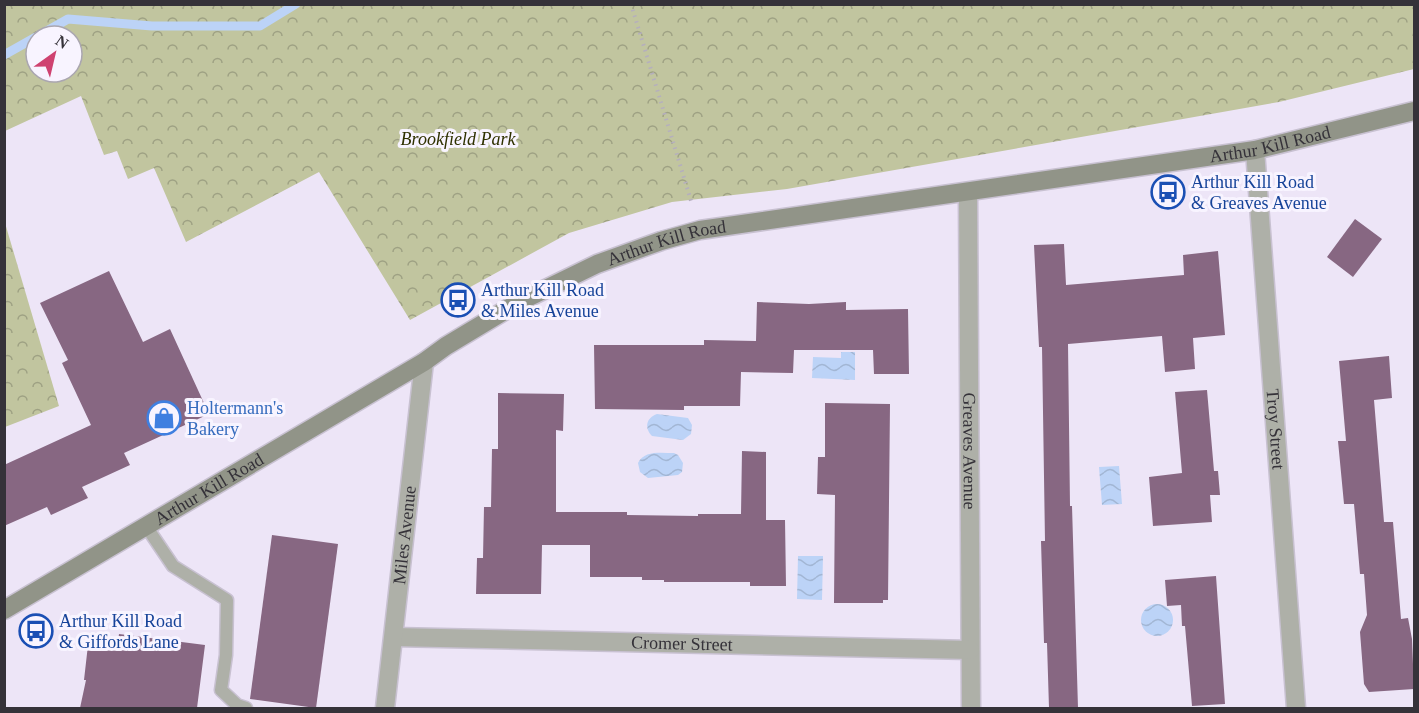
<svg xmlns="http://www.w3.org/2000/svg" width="1419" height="713" font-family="Georgia,serif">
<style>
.park{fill:url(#park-crowns);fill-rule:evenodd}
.water{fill:url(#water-waves)}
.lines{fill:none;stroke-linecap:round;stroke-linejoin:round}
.stream{stroke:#bcd3f7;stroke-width:9}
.building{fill:#876782}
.lane-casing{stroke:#c8c1d1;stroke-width:15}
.street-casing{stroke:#c8c1d1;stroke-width:21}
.secondary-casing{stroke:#c8c1d1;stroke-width:21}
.path{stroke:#b5afbd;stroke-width:4;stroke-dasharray:1.5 4.5;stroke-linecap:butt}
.lane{stroke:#aeb0a8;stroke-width:12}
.street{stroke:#aeb0a8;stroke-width:18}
.secondary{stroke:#919488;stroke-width:18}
.labels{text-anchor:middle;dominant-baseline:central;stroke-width:6;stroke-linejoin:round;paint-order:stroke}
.park-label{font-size:18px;font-style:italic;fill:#2f3100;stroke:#f8f4ff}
.street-label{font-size:18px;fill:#353239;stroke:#f8f4ff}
.transit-label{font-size:18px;fill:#164399;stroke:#f8f4ff;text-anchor:start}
.shop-label{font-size:18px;fill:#366cbe;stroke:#f8f4ff;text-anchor:start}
</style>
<defs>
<pattern id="park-crowns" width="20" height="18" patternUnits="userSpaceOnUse" patternTransform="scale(1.5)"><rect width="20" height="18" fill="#c1c59f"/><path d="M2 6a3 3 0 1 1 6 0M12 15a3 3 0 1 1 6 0" fill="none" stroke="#9ea183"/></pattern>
<pattern id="water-waves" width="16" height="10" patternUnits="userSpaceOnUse" patternTransform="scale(1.5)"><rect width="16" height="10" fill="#bcd3f7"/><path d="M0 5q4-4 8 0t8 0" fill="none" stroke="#a2b6d4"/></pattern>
</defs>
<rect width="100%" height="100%" fill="#ede5f7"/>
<g class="park">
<path d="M 1414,4 L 1414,69 L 1279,102 L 787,189 L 672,202 L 569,233 L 410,320 L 319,172 L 186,242 L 154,168 L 128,179 L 117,151 L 104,155 L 81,96 L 5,131 L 5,5 ZM 36,36 L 72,36 L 72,72 L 36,72 Z"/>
<polygon points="5,223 59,406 5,427 4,427"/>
</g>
<g class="water">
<polygon points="841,352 855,352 855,380 812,378 813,357 841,358"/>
<path d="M 657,414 L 688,418 L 692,425 L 691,434 L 683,440 L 652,436 C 644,428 646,418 657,414 Z"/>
<path d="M 674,453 L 678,455 L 683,463 L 682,472 L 678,475 L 648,478 L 640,472 L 638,463 C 644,450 661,453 674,453 Z"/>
<polygon points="1119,466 1122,504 1102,505 1099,467"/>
<polygon points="798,556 823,556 822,600 797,599"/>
<circle cx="1157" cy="620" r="16"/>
</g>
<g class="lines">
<g class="stream">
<polyline points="38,36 68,19 152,26 260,26 296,4"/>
<polyline points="4,55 36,37"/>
</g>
</g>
<g class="building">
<polygon points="1355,219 1382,239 1353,277 1327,257"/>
<polygon points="1064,244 1066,285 1184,275 1183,255 1218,251 1225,335 1193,338 1195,369 1165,372 1162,336 1068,344 1070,506 1072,506 1078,708 1049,708 1047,643 1044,643 1041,541 1045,541 1042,347 1039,347 1034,245"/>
<polygon points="109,271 143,342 170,329 209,414 124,453 130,465 82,487 88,498 51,515 47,507 4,526 4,465 91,425 62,363 68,360 40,303"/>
<polygon points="757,302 809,304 846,302 846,310 908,309 909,374 874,374 873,350 794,350 793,373 741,372 740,406 684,406 684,410 595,409 594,345 704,345 704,340 756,341"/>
<polygon points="1389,356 1392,398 1374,400 1384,522 1393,522 1401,619 1408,618 1412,639 1414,689 1369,692 1364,684 1360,632 1367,615 1364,574 1360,574 1354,504 1344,504 1338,441 1346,441 1339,361"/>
<polygon points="1207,390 1214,471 1218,471 1220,495 1210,495 1212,522 1153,526 1149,477 1182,473 1175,392"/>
<polygon points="498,393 564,394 563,431 556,430 556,512 627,512 627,515 698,516 698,514 741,514 742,451 766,452 766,520 785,520 786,586 750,586 750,582 664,582 664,580 642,580 642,577 590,577 590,545 542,545 541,594 476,594 477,558 483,558 484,507 491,507 492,449 498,449"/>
<polygon points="825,403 890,404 888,600 883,600 883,603 834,603 835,495 817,494 818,457 825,457"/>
<polygon points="272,535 338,544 316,708 250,699"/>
<polygon points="1216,576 1225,704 1192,706 1185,626 1182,626 1181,605 1167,606 1165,580"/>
<polygon points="119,634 205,645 197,708 80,708 86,680 84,680 88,645 117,649"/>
</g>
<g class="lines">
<g class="lane-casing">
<polyline id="lane" points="146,526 173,566 227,600 226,655 221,690 237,705 246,708"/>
</g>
<g class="street-casing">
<g id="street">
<path id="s1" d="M 1255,150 L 1296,708"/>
<path id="s2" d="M 968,193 L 971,708"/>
<path id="s3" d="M 394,637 L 970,650"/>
<path id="s4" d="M 385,708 L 424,362"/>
</g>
</g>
<g class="secondary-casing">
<g id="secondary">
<path id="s5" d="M 4,610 L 424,362 L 446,346 L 521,301 L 597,264 L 661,241 L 700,230 L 1255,150 L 1414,111"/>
</g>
</g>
<polyline class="path" points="631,4 692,204"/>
<use href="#lane" class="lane"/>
<use href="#street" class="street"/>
<use href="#secondary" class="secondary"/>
</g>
<defs>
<g id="bus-ring" transform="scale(1.725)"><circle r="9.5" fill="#f8f4ff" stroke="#1a4fb4" stroke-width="1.5"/><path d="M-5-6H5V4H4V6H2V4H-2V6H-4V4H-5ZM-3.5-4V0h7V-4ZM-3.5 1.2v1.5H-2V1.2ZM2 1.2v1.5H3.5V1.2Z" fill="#1a4fb4"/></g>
<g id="shop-ring" transform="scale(1.725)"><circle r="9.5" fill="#f8f4ff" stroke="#3f7fe0" stroke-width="1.5"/><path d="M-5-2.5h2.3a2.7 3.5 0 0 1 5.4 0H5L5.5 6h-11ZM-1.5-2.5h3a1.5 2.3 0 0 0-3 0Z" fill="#3f7fe0"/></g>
</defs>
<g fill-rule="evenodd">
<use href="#bus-ring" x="1168" y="192"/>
<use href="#bus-ring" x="458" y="300"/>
<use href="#shop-ring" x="164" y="418"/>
<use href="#bus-ring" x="36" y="631"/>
</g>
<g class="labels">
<g class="park-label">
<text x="458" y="139">Brookfield Park</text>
</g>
<g class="street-label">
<text stroke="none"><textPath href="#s5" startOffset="1372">Arthur Kill Road</textPath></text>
<text stroke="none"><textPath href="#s5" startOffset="760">Arthur Kill Road</textPath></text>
<text stroke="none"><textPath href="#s1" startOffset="280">Troy Street</textPath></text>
<text stroke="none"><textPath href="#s2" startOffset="258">Greaves Avenue</textPath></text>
<text stroke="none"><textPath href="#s5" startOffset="238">Arthur Kill Road</textPath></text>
<text stroke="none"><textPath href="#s4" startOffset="174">Miles Avenue</textPath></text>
<text stroke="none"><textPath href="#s3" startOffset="288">Cromer Street</textPath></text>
</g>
<g class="transit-label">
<text x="1191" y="182">Arthur Kill Road<tspan x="1191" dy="21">&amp; Greaves Avenue</tspan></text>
<text x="481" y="290">Arthur Kill Road<tspan x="481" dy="21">&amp; Miles Avenue</tspan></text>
<text x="59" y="621">Arthur Kill Road<tspan x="59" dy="21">&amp; Giffords Lane</tspan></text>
</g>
<g class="shop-label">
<text x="187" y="408">Holtermann's<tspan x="187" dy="21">Bakery</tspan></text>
</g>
</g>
<rect width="1419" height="713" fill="none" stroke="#353239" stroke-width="12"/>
<g transform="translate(54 54) rotate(34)"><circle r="28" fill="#f8f4ff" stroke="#aaa6b0" stroke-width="1.5"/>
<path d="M0-4.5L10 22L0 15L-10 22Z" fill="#cf4270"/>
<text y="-9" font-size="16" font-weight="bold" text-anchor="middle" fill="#353239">N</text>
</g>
</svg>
